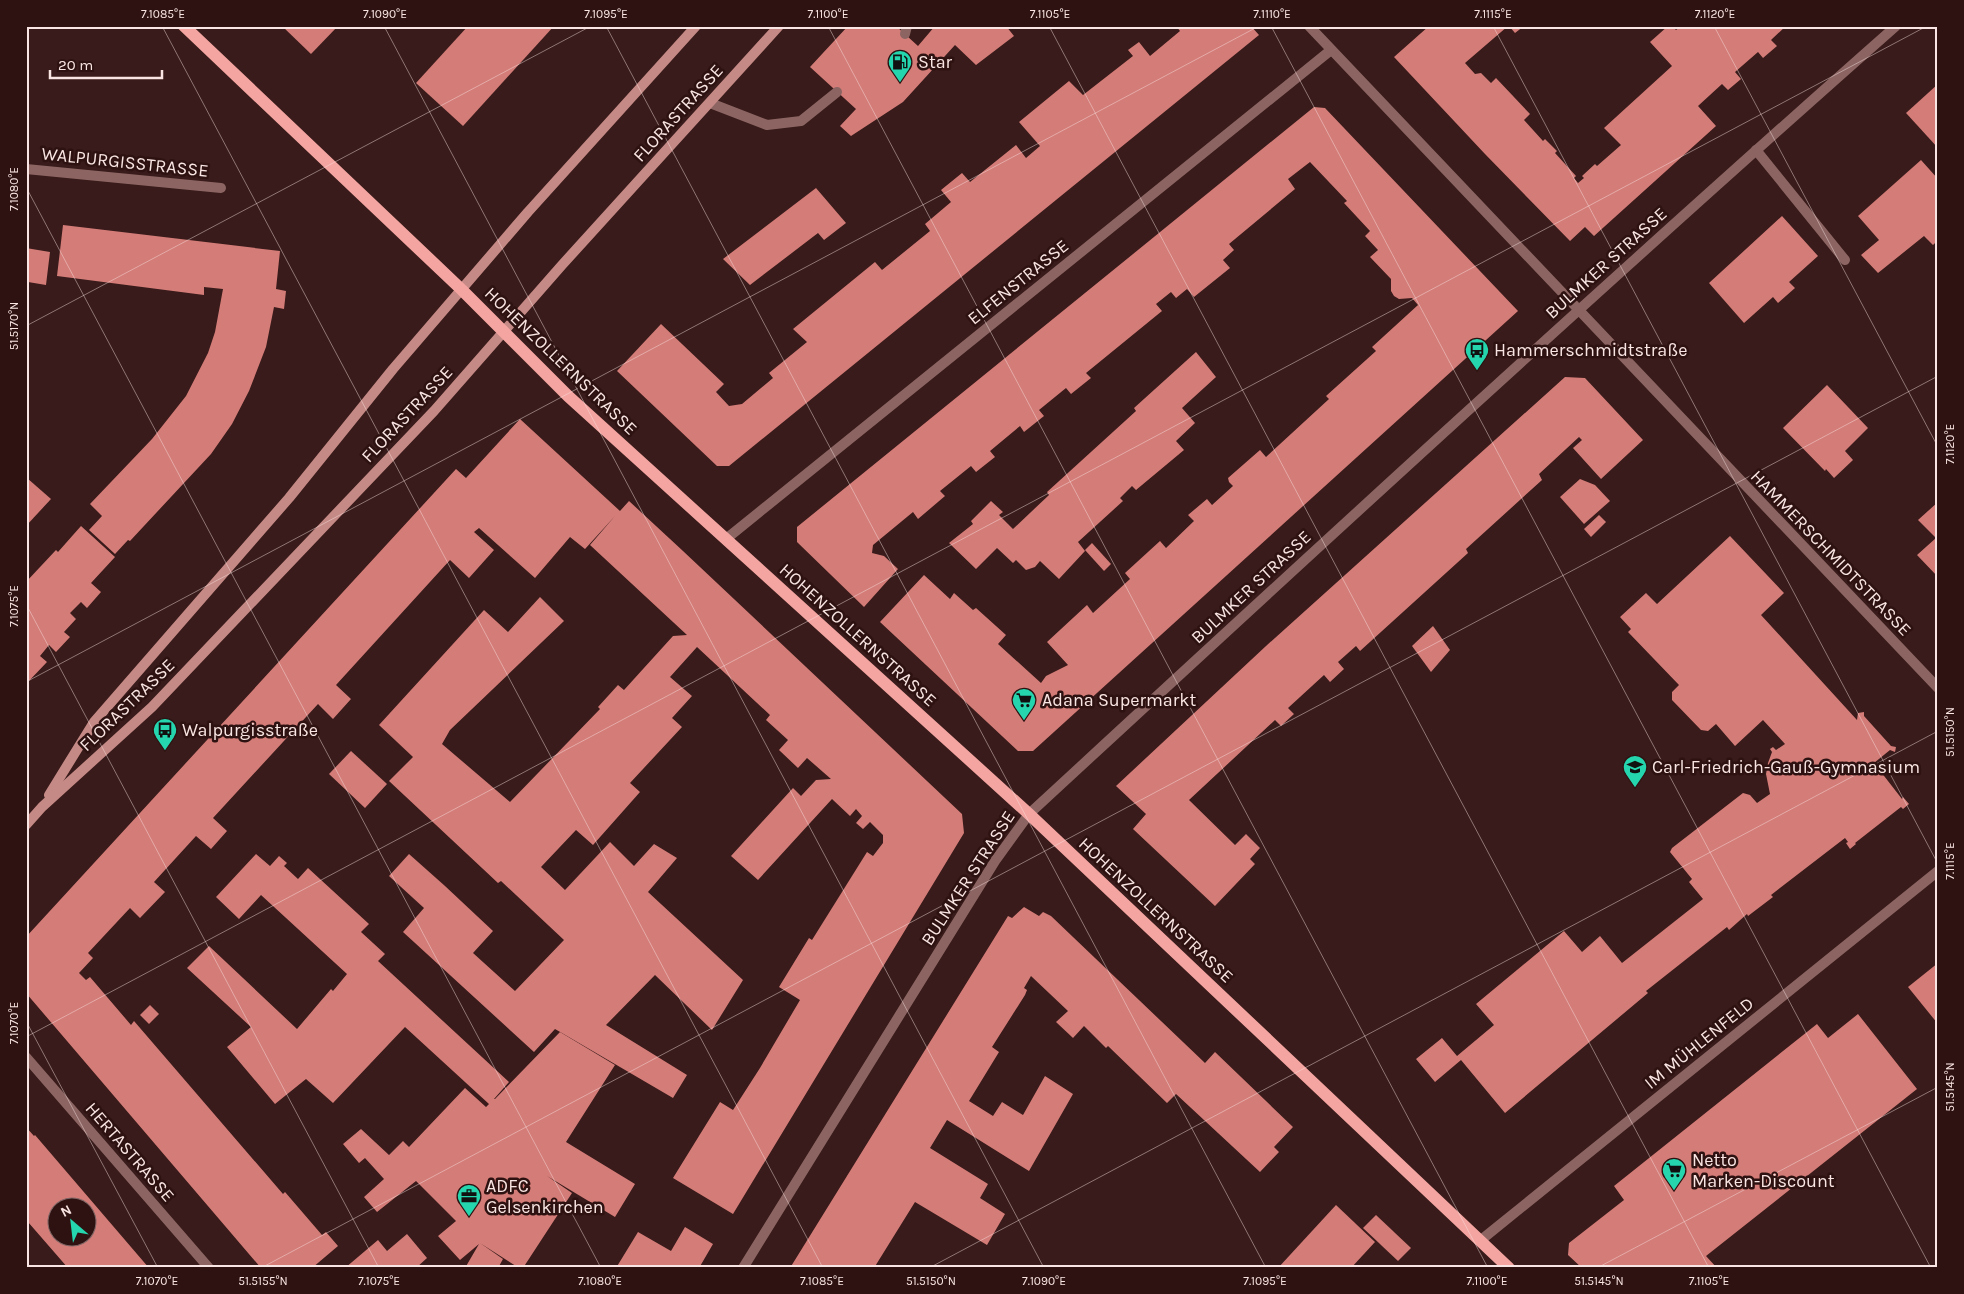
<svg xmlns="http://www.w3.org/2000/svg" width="1964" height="1294" font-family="Karla,sans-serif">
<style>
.building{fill:#d47c78;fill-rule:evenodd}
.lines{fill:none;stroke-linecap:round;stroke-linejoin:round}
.lane{stroke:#8c6563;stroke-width:10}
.street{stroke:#8c6563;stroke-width:10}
.secondary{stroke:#c68a86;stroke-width:10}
.primary{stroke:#f4a5a1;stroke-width:12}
.ticks{fill:none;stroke:#f9e5e3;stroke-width:1;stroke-opacity:0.45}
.labels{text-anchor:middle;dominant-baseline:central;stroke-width:5;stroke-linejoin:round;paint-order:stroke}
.poi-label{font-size:18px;fill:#f9e5e3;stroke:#2d1211;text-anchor:start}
.street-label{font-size:18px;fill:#f9e5e3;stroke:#2d1211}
.neatline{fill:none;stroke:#f9e5e3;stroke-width:2}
.ticks-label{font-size:12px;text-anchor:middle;fill:#f9e5e3}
</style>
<rect width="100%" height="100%" fill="#381b1a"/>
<g class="building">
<polygon points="282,26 338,26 311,54"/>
<polygon points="468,26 554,26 463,126 416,83"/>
<polygon points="848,26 896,26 918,46 935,26 1006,26 1014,36 976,65 955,45 903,102 851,136 840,126 856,109 810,67"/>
<polygon points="1176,26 1251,26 1259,35 729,466 717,466 617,371 661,324 724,384 716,392 729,406 742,404 773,378 769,373 807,342 793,329 875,262 882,270 930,231 925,224 951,202 941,190 962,173 970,182 1016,145 1026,158 1040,146 1019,122 1069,81 1083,95 1133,56 1128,50 1139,42 1150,56 1180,31"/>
<polygon points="1429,26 1508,26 1465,63 1475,74 1481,73 1491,83 1496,78 1530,114 1524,120 1543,141 1545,139 1557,151 1555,153 1576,176 1574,178 1578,183 1584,178 1582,176 1595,164 1597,166 1621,145 1604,128 1672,66 1650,42 1668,26 1672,26 1676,30 1681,26 1786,26 1771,40 1777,46 1763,58 1758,52 1735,72 1741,79 1728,90 1722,84 1698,106 1716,126 1594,236 1585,227 1570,241 1485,154 1394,57"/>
<polygon points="1509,26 1524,26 1515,33"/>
<polygon points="1938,84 1938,148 1906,113"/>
<polygon points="1314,107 1325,108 1518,311 1033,751 1018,751 880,622 924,575 950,599 954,593 973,610 976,608 1006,635 998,644 1041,683 1046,676 1068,665 1047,642 1087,605 1093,613 1130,579 1125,573 1160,541 1166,548 1194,521 1188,515 1207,499 1212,505 1233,486 1229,482 1228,478 1260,450 1266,457 1329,399 1326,396 1376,351 1372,347 1418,305 1412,298 1399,299 1394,296 1391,291 1391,279 1370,257 1378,250 1365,236 1370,231 1344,203 1347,201 1310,162 1288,179 1295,189 1229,244 1234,250 1223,260 1230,268 1194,297 1187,289 1176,298 1171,292 1156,304 1162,311 1086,373 1091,378 1071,394 1066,388 1039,410 1044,416 1024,432 1020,426 990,451 995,457 976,472 971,466 940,491 945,496 918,519 913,512 873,545 872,553 884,556 898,569 864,607 797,542 797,527"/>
<polygon points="1921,160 1938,179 1938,240 1933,245 1924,236 1878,273 1861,255 1879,240 1858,216"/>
<polygon points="816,188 846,223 824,240 818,233 750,285 723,259"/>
<polygon points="1782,216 1818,256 1789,282 1795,288 1778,303 1773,297 1744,323 1709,283"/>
<polygon points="63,225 280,251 276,289 286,291 284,309 274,307 266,347 249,391 232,424 211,454 130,541 128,540 115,554 89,530 102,516 90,504 152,439 186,396 208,353 215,332 223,289 204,287 204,295 57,276"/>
<polygon points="26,248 50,252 46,285 28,282 26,287"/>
<polygon points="1196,352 1216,377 1182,408 1195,423 1176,441 1184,450 1136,490 1132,486 1120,498 1123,501 1078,542 1085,551 1059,579 1040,561 1035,567 1026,570 1016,560 1013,563 997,548 976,569 949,543 973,524 971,521 991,501 1003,512 999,515 1013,529 1049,495 1047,492 1136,411 1134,408"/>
<polygon points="1565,377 1585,378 1643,440 1601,479 1573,448 1582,440 1579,437 1539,474 1542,480 1466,549 1468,553 1360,651 1356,646 1338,662 1344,669 1330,682 1324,675 1288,708 1294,714 1281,726 1275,720 1189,800 1235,845 1246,834 1260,848 1250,859 1255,864 1215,906 1133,829 1146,814 1116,786 1266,646"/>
<polygon points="1827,385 1868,428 1845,451 1853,460 1834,478 1826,469 1825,471 1783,428"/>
<polygon points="520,419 620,511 629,501 683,551 962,814 964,833 733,1214 673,1178 720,1102 733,1110 760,1068 800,1000 779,987 809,938 812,940 867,852 873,856 883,843 883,835 870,822 863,829 856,823 862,816 856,809 850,816 832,799 758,880 731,856 793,788 801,796 816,780 831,779 807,758 798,768 779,750 788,740 766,720 770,715 697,647 670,677 692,696 672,718 682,727 630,783 640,792 593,845 576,830 541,867 565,890 610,842 634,866 654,844 677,858 648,892 743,980 712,1030 655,975 606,1025 687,1075 673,1098 555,1029 534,1052 403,932 424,908 389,876 409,854 445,886 493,931 473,953 515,991 564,940 501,881 498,883 389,781 413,757 379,725 484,610 508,632 540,597 564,621 450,730 442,744 510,802 600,709 598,707 618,685 624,690 673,636 687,635 590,545 615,516 585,549 570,537 535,578 479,528 474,532 494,550 469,578 450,560 336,685 351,699 333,719 318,704 213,818 227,831 211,849 196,836 154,882 165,892 140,918 130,908 88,953 93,958 79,973 86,980 90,977 131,1025 134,1021 283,1194 285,1192 322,1235 326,1232 338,1246 312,1268 261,1268 26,993 26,937 456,469 466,478"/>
<polygon points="27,478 51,499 26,526 26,479"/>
<polygon points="1580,479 1595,485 1610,501 1584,524 1560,497"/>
<polygon points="1938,502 1938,577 1917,555 1936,538 1918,520"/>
<polygon points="1599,515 1606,522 1591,537 1584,529"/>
<polygon points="81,526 115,557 91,583 101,592 87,608 81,602 70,613 76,619 64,632 70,637 56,652 49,645 40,656 47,662 26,684 26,582 56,550 58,552"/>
<polygon points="1730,536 1784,593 1761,615 1857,720 1858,713 1864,712 1864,716 1891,746 1896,747 1895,752 1890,750 1874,763 1902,799 1903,797 1909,804 1903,809 1901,807 1855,843 1856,844 1850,849 1846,843 1848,842 1845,838 1771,895 1773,897 1748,916 1747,914 1729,930 1727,927 1646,991 1648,993 1505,1113 1461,1060 1435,1082 1416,1059 1442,1038 1457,1056 1494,1025 1476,1004 1564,931 1582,952 1600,936 1622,963 1703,899 1689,882 1692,879 1670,852 1672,848 1743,793 1750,795 1757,803 1770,794 1766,774 1768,763 1772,752 1770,749 1773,747 1776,750 1785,744 1763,720 1735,746 1716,724 1708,731 1701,730 1672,700 1672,692 1679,685 1628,632 1631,629 1620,617 1646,593 1657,604"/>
<polygon points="1092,543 1111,564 1104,571 1085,550"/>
<polygon points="1433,626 1450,650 1431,672 1412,646"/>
<polygon points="351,751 387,784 365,808 329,774"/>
<polygon points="256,854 270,866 279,856 287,863 284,866 298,879 308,868 369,924 361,932 385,954 378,961 509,1082 494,1099 495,1099 560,1032 615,1065 566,1142 635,1184 615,1217 547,1176 572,1193 523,1268 519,1268 480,1243 503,1259 498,1268 465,1268 479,1244 460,1260 438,1236 456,1221 416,1181 377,1212 364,1197 384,1179 365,1158 359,1163 343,1144 361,1129 389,1155 403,1141 409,1147 465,1088 486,1107 489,1104 405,1027 333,1103 306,1079 275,1104 227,1047 251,1027 187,968 209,946 297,1029 331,989 333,991 347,974 261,895 239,919 216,897"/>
<polygon points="1024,907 1039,916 1043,912 1051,916 1205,1063 1215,1052 1293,1127 1274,1147 1279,1152 1260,1172 1176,1094 1167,1103 1108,1046 1106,1048 1084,1026 1073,1038 1056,1022 1068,1011 1031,976 1024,988 1027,990 1025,995 992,1047 999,1052 969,1101 993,1116 1002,1102 1023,1115 1045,1076 1073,1094 1029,1171 947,1120 930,1148 988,1184 980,1198 1005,1214 987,1245 915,1202 874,1268 790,1268 1008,916 1012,918"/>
<polygon points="1938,963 1938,1024 1908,987"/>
<polygon points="150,1005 159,1014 149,1024 140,1015"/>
<polygon points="1858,1014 1917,1089 1706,1256 1717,1268 1582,1268 1568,1255 1569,1243 1624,1200 1614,1186 1817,1024 1828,1038"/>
<path d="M 26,1127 L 34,1136 L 35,1135 L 149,1268 L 68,1268 L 28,1222 L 26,1223 ZM 58,1206 L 88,1206 L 88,1236 L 58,1236 Z"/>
<polygon points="1336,1205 1375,1242 1351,1268 1278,1268"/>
<polygon points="1376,1215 1411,1248 1398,1261 1363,1228"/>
<polygon points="685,1227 713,1244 699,1268 616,1268 638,1232 671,1251"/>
<polygon points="407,1234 427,1258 416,1268 345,1268 378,1240 387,1251"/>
</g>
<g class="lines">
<g class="lane">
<polyline points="905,34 907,26"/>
<polyline points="710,103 767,125 801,121 837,92"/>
<polyline points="1756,150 1845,260"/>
</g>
<g class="street">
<polyline points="1309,26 1938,688"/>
<polyline points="26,169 221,188"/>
<polyline points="726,539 1331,50"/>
<polyline points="26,1057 209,1268"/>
<polyline points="1481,1240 1938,871"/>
<path d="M 743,1268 L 995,861 L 1029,814 C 1316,549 1603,285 1896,26"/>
</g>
<g class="secondary">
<polyline points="49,795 94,722 289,498 393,369 528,212 696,26"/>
<polyline points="26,825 42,807 152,707 434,411 562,265 779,26"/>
</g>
<polyline class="primary" points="184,26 462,290 568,396 1029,814 1509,1268"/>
</g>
<path class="ticks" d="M 162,26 L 823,1268M 384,26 L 1044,1268M 606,26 L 1266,1268M 828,26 L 1488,1268M 1049,26 L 1709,1268M 1271,26 L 1931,1268M 1493,26 L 1938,864M 1714,26 L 1938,447M 1936,26 L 1938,30M 26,187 L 601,1268M 26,326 L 591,26M 26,604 L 379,1268M 26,682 L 1259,26M 26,1021 L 158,1268M 26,1037 L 1927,26M 261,1268 L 1938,376M 929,1268 L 1938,731M 1597,1268 L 1938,1087"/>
<defs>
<g id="fuel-pin" transform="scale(1.25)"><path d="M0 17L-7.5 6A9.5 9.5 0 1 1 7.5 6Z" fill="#24d5ae" stroke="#2d1211"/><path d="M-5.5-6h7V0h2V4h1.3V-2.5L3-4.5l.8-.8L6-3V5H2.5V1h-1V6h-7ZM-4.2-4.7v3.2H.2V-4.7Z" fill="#111"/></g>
<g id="bus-pin" transform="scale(1.25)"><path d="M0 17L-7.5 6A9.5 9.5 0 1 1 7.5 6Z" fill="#24d5ae" stroke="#2d1211"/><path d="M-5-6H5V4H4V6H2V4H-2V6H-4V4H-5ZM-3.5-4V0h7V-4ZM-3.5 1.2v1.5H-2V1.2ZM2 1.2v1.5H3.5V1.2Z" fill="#111"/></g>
<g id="supermarket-pin" transform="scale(1.25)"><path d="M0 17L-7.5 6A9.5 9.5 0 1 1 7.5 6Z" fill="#24d5ae" stroke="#2d1211"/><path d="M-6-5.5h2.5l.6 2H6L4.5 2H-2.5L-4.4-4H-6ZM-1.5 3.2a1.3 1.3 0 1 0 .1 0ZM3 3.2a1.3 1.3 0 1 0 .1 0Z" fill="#111"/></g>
<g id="school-pin" transform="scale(1.25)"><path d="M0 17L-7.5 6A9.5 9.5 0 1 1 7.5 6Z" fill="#24d5ae" stroke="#2d1211"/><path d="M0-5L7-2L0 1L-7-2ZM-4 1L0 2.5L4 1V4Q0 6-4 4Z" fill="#111"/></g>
<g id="office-pin" transform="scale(1.25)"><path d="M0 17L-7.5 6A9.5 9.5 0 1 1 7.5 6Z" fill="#24d5ae" stroke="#2d1211"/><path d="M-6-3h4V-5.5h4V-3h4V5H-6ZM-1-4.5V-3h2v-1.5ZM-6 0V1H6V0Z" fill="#111"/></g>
</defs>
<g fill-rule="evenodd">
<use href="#fuel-pin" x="900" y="62"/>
<use href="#bus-pin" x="1477" y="350"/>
<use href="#supermarket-pin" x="1024" y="700"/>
<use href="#bus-pin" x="165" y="730"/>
<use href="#school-pin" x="1635" y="767"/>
<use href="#supermarket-pin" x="1674" y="1170"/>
<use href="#office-pin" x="469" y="1196"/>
</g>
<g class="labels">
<g class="poi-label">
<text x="918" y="62">Star</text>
<text x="1494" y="350">Hammerschmidtstraße</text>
<text x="1042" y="700">Adana Supermarkt</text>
<text x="182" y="730">Walpurgisstraße</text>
<text x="1652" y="767">Carl-Friedrich-Gauß-Gymnasium</text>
<text x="1692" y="1160">Netto<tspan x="1692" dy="21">Marken-Discount</tspan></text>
<text x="486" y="1186">ADFC<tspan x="486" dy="21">Gelsenkirchen</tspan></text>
</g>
<g class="street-label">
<text transform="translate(678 113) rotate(-48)">FLORASTRASSE</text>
<text transform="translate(125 162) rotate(6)">WALPURGISSTRASSE</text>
<text transform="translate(1606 263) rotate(-42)">BULMKER STRASSE</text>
<text transform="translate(1018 282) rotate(-39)">ELFENSTRASSE</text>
<text transform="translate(561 361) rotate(44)">HOHENZOLLERNSTRASSE</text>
<text transform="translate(407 414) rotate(-47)">FLORASTRASSE</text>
<text transform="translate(1831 553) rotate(46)">HAMMERSCHMIDTSTRASSE</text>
<text transform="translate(1251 587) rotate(-43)">BULMKER STRASSE</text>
<text transform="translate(858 635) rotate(42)">HOHENZOLLERNSTRASSE</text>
<text transform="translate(127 705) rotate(-44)">FLORASTRASSE</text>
<text transform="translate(968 878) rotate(-57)">BULMKER STRASSE</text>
<text transform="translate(1156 910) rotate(43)">HOHENZOLLERNSTRASSE</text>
<text transform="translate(1699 1043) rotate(-39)">IM MÜHLENFELD</text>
<text transform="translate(130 1152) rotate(49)">HERTASTRASSE</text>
</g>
</g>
<rect width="1964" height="1294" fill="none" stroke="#2d1211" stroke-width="55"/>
<g transform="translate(72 1222) rotate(332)"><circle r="24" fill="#2d1211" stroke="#7f6665"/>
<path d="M0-4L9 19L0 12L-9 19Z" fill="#24d5ae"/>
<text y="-8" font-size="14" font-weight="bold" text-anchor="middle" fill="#f9e5e3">N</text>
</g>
<path d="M50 70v8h112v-8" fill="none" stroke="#f9e5e3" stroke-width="2.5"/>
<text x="58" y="70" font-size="15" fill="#f9e5e3" stroke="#2d1211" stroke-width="4" paint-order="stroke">20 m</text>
<rect x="28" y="28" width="1908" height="1238" class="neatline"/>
<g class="ticks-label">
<text x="163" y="18">7.1085°E</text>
<text x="385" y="18">7.1090°E</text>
<text x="606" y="18">7.1095°E</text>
<text x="828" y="18">7.1100°E</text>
<text x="1050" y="18">7.1105°E</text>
<text x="1272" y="18">7.1110°E</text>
<text x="1493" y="18">7.1115°E</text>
<text x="1715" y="18">7.1120°E</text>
<text transform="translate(14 189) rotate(-90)" y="4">7.1080°E</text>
<text transform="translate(14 326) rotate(-90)" y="4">51.5170°N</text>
<text transform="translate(1950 444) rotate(-90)" y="4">7.1120°E</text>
<text transform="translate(14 606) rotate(-90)" y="4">7.1075°E</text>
<text transform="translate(1950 732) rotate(-90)" y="4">51.5150°N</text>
<text transform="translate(1950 861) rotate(-90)" y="4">7.1115°E</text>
<text transform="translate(14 1023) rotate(-90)" y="4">7.1070°E</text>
<text transform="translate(1950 1087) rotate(-90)" y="4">51.5145°N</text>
<text x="157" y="1285">7.1070°E</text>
<text x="263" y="1285">51.5155°N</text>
<text x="379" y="1285">7.1075°E</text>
<text x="600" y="1285">7.1080°E</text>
<text x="822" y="1285">7.1085°E</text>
<text x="931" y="1285">51.5150°N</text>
<text x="1044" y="1285">7.1090°E</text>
<text x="1265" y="1285">7.1095°E</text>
<text x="1487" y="1285">7.1100°E</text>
<text x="1599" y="1285">51.5145°N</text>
<text x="1709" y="1285">7.1105°E</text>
</g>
</svg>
